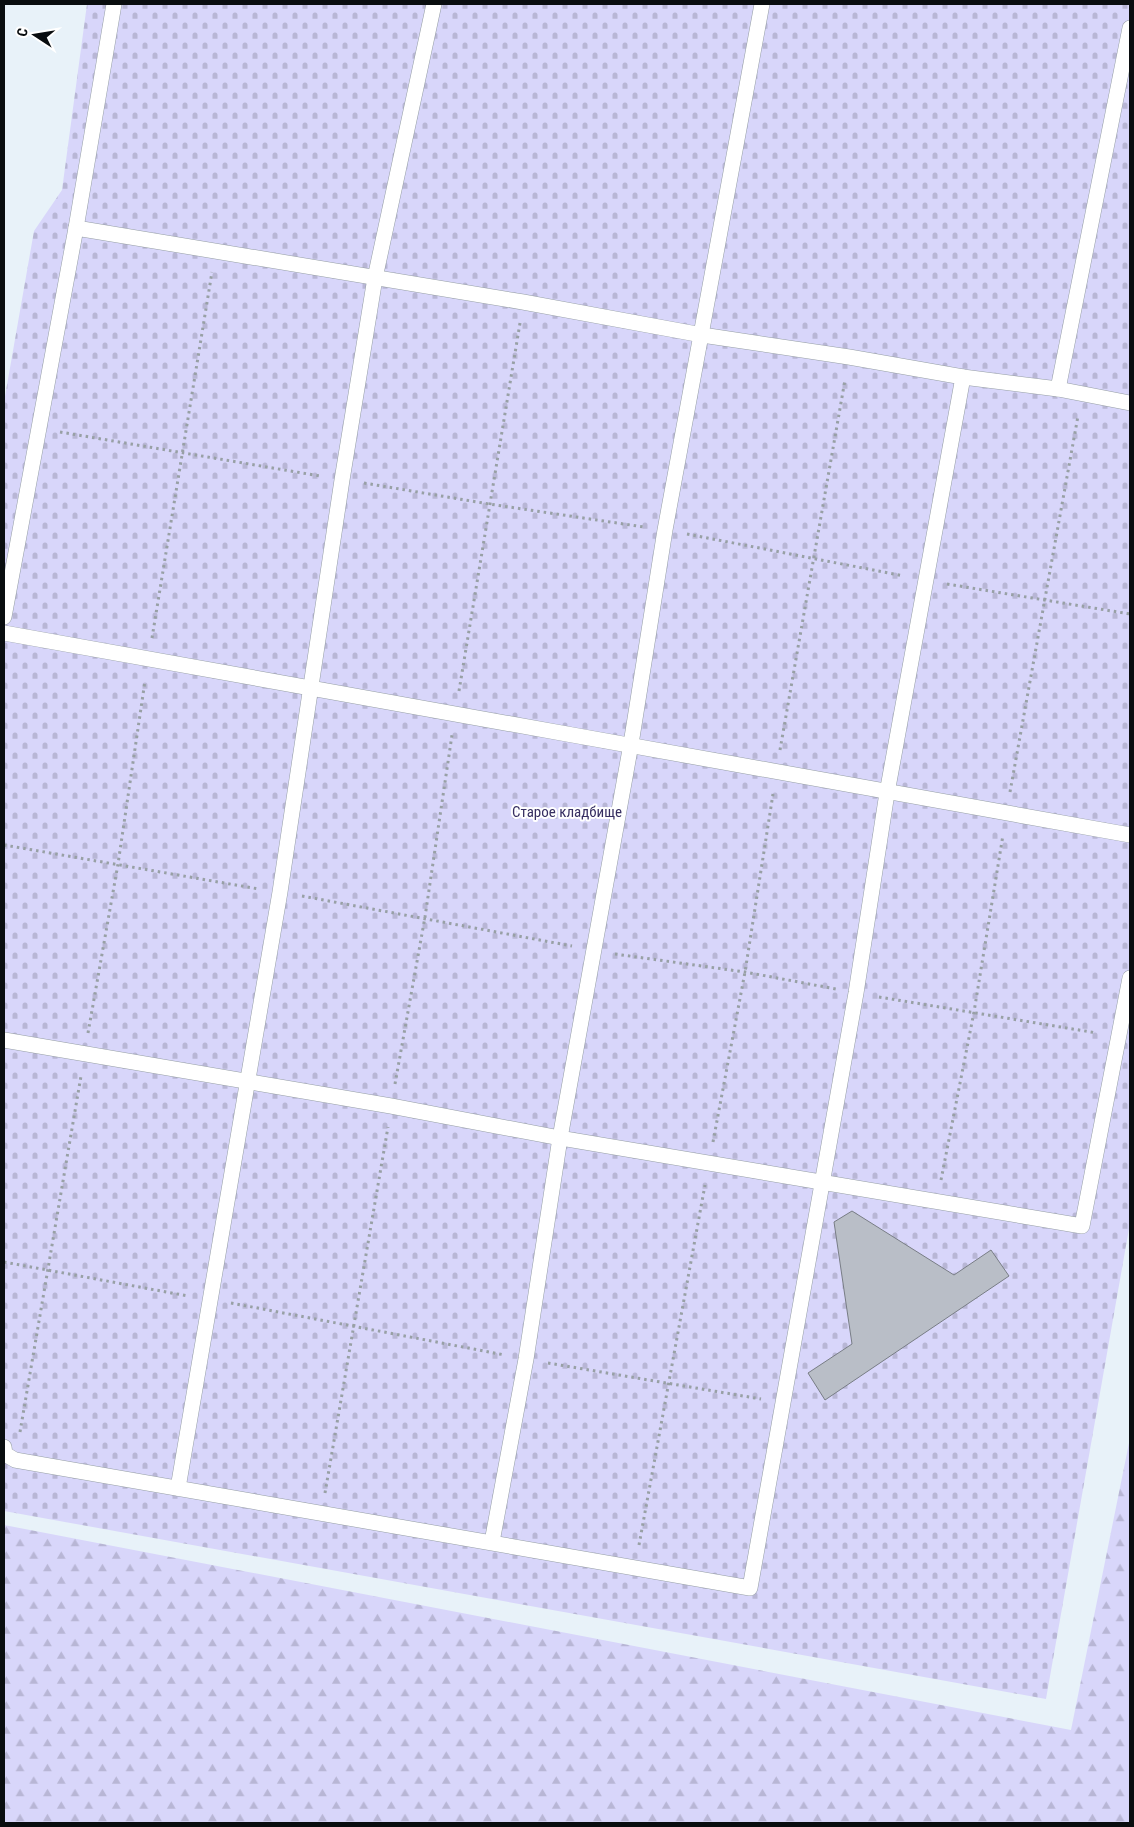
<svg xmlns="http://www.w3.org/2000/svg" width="1134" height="1827" font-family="'Roboto Condensed',sans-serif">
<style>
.forest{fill:url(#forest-firs)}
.cemetery{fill:url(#cemetery-stones)}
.building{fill:#b9bec7;stroke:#787d85}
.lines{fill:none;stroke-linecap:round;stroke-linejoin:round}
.service-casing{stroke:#969fa5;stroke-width:16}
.path{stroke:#98a0a5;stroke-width:3;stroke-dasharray:2.5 4;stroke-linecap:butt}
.service{stroke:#fff;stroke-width:15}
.labels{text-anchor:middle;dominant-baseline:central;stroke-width:4;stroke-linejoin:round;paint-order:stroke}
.park-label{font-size:15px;fill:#362e61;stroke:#fff}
</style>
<defs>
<pattern id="forest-firs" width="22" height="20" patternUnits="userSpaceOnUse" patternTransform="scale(1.25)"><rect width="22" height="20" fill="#d8d6fa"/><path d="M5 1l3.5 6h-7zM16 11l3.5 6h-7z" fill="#b8b6d5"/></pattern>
<pattern id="cemetery-stones" width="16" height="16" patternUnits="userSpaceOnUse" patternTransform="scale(1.25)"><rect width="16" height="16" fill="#d8d6fa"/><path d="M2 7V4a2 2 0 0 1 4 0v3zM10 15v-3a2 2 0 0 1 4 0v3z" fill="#b8b6d5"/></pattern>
</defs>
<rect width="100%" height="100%" fill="#e8f2f9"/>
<polygon class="forest" points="1130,1438 1130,1823 4,1823 4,1525 1071,1730"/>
<polygon class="cemetery" points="87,4 1130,4 1130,1223 1046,1699 4,1511 4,402 34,231 62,190"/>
<polygon class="building" points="852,1211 954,1275 991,1250 1009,1276 825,1400 808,1373 852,1344 834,1222"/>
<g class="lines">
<g class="service-casing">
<g id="service">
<polyline points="76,228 114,4"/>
<polyline points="1058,389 1130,28"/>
<polyline points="4,617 76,228 523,302 702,335 849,357 963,377 1058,389 1130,403"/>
<path d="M 4,633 C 379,700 755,768 1130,835"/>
<polyline points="4,1040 391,1106 560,1138 1082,1226 1130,978"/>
<polyline points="4,1447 5,1454 15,1460 750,1588 856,993 887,793 963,377"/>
<polyline points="178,1488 280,892 342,480 375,278 434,4"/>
<polyline points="492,1542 526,1359 560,1138 631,744 665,530 762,4"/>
</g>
</g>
<g class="path">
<polyline points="60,432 320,476"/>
<polyline points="364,483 489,504 644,527"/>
<polyline points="687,534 904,576"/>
<polyline points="947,584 1130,614"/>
<polyline points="152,638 212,272"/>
<polyline points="459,691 520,323"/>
<polyline points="780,750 845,380"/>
<polyline points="1010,792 1078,416"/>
<polyline points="4,845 259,889"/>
<polyline points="302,896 572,946"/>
<polyline points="615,954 745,972 836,989"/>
<polyline points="879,997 1097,1033"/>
<polyline points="88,1033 118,864 145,681"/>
<polyline points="395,1084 425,917 452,735"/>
<polyline points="713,1142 745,972 773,794"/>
<polyline points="941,1180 974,1012 1003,835"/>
<polyline points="4,1262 188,1296"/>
<polyline points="231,1303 505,1355"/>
<polyline points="548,1363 761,1399"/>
<polyline points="20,1432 81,1076"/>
<polyline points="325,1493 388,1127"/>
<polyline points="639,1545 705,1185"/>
</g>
<use href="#service" class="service"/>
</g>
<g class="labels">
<g class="park-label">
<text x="567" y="812">Старое кладбище</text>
</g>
</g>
<rect width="1134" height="1827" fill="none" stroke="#090d0f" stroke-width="10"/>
<g transform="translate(35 35) rotate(282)" stroke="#ffffff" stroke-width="4" paint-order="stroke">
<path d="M0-4L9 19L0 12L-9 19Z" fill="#090d0f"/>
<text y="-8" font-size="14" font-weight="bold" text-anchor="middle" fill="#090d0f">С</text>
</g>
</svg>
